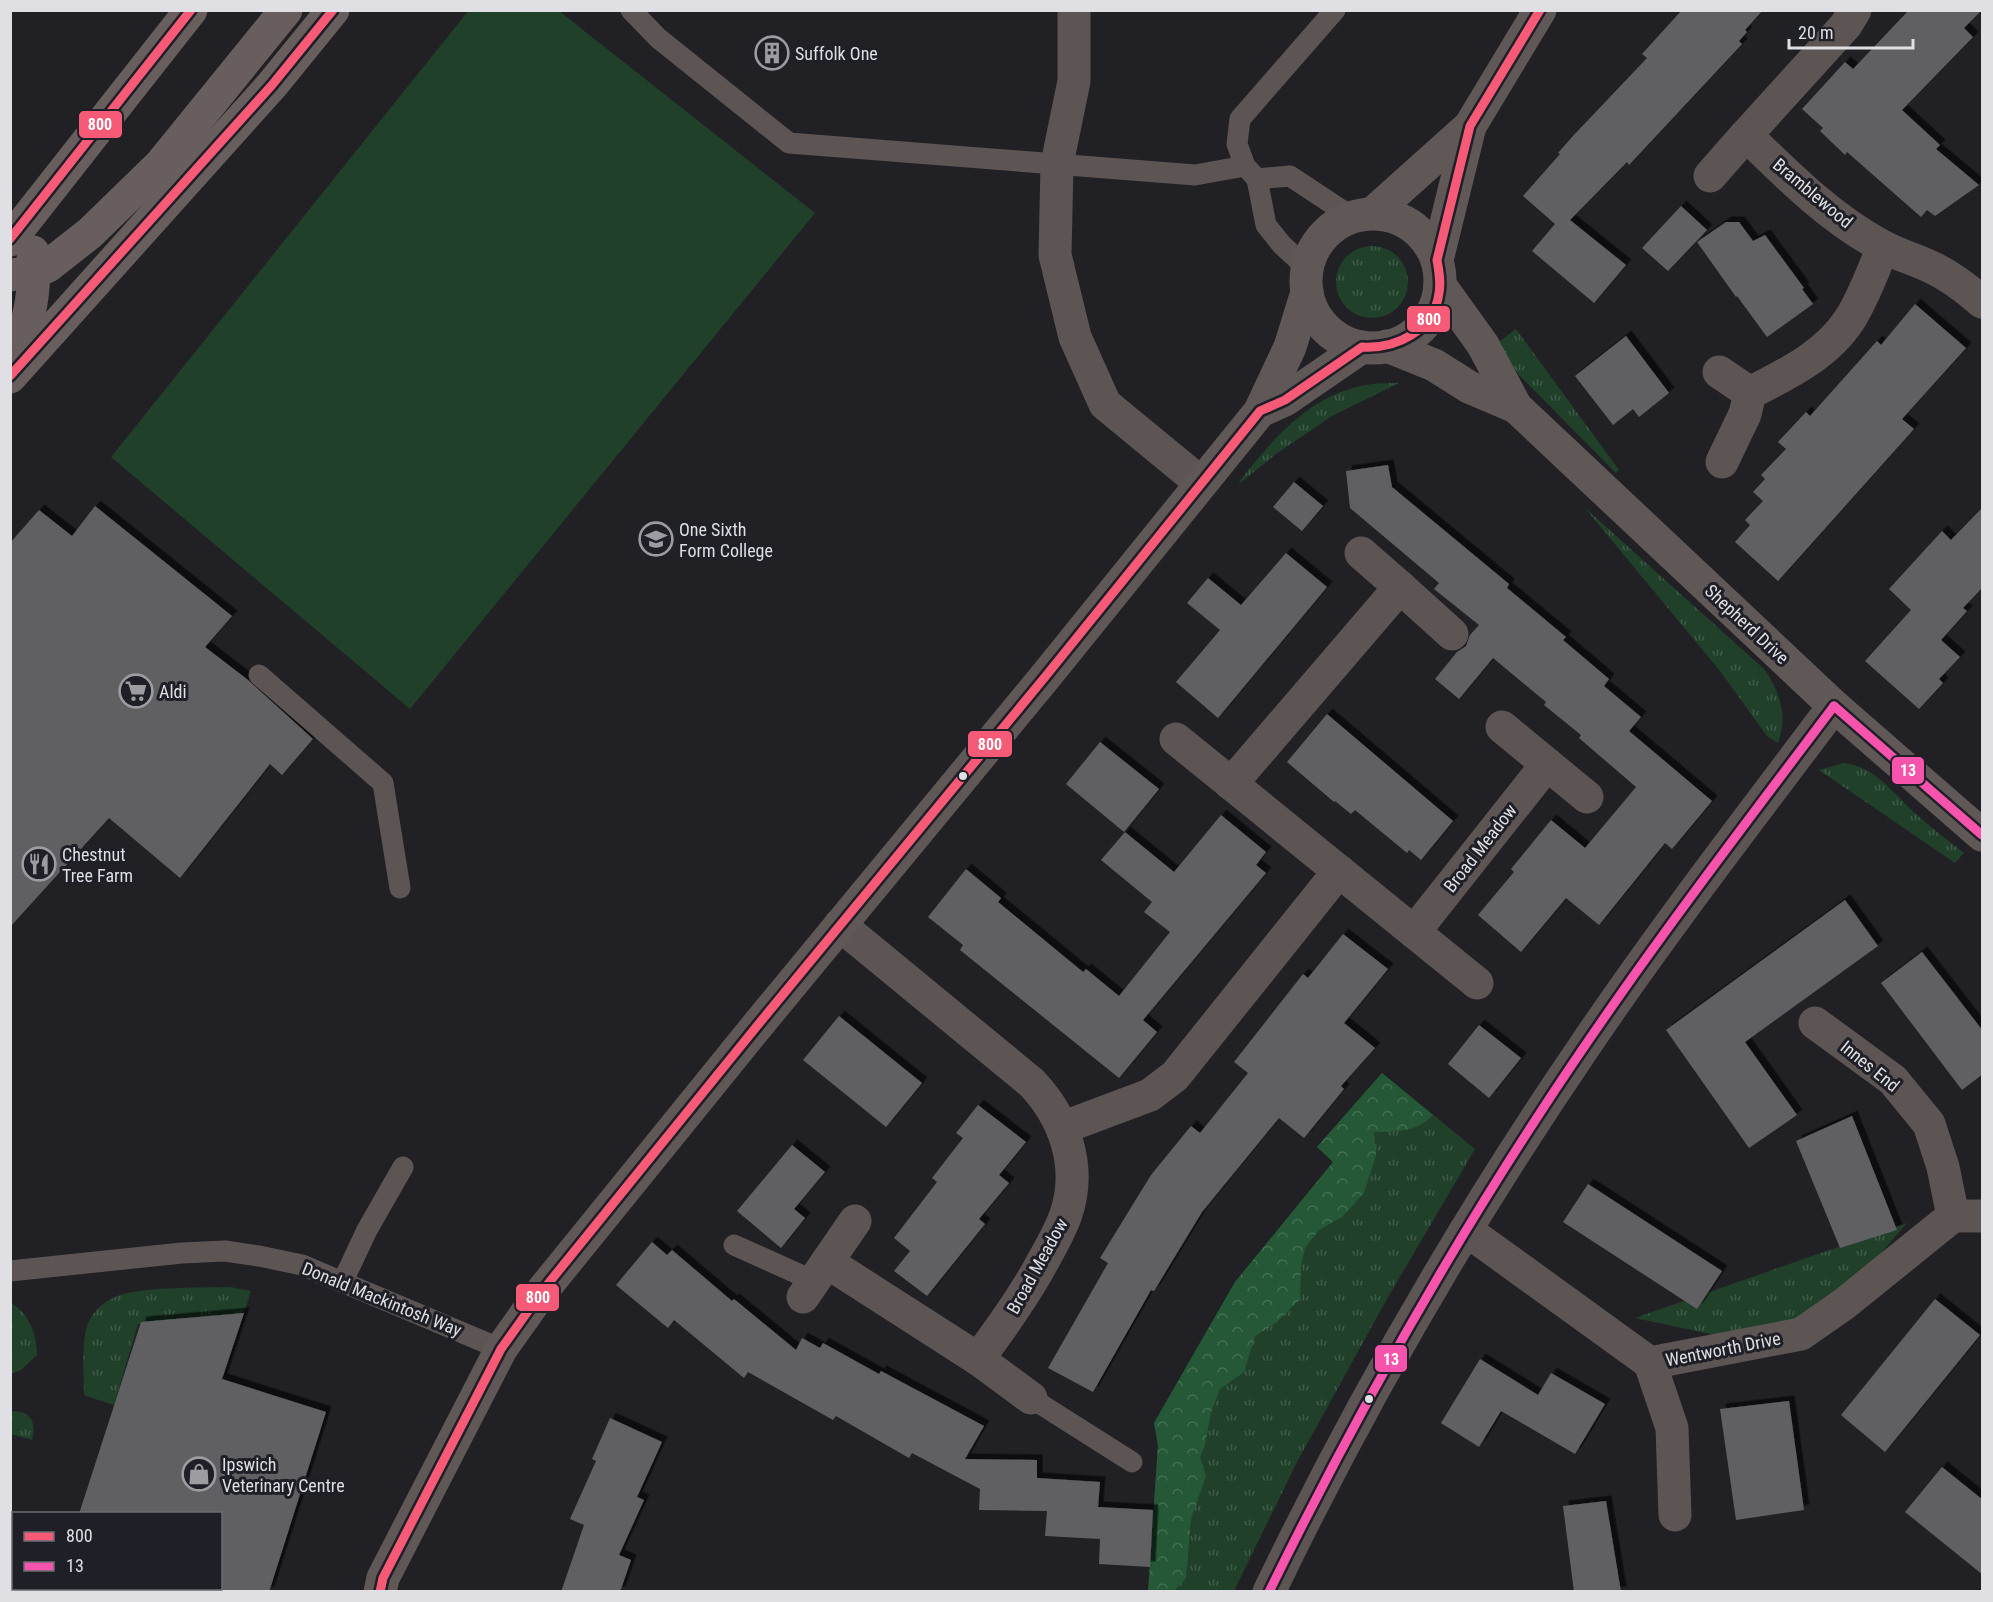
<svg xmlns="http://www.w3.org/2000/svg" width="1993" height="1602" font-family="'Roboto Condensed',sans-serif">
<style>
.grass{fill:url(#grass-tufts)}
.forest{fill:url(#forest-crowns)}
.park{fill:#20402a}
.building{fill:#606064;filter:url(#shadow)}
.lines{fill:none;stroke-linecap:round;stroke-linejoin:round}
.lane{stroke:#5d5454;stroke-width:21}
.street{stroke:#5d5454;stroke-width:33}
.secondary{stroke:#605757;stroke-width:33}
.primary{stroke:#685e5e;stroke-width:33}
.bus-1-casing{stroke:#1f2027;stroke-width:14}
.bus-2-casing{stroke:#1f2027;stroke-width:14}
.bus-1{stroke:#f75a77;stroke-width:9}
.bus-2{stroke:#f653ac;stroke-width:9}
.bus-dot{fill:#dfdfe4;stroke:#1f2027;stroke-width:2}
.labels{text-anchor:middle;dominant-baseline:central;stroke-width:6;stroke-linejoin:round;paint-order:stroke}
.poi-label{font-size:18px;fill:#dfdfe4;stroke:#1f2027;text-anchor:start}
.street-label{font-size:18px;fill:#dfdfe4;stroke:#1f2027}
.line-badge{stroke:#1f2027;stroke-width:2}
.badge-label{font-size:16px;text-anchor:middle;font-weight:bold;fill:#fff}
</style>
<defs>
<pattern id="grass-tufts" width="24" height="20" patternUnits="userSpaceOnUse" patternTransform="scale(1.5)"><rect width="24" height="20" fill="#20402a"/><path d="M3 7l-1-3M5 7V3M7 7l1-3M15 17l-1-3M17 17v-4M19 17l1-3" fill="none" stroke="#405b49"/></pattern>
<pattern id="forest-crowns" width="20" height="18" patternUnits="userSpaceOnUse" patternTransform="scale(1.5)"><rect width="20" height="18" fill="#245836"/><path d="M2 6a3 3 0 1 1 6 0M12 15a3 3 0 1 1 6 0" fill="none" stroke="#437053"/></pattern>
<filter id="shadow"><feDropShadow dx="5.5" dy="-5.5" stdDeviation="0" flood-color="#0009"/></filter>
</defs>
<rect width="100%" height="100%" fill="#212125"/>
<g class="grass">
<circle cx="1372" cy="282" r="36"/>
<polygon points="1516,329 1619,470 1616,473 1518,374 1510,363 1500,341"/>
<path d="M 1399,383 L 1332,416 L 1276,454 L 1240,483 L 1239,482 C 1272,440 1309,395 1366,385 C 1377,383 1388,383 1399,383 Z"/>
<path d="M 1585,508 L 1764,669 C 1780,691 1788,717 1778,743 L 1767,736 L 1720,671 Z"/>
<path d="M 1844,763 C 1876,767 1894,794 1916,814 C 1931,828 1948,840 1964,853 L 1955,863 L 1819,770 Z"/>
<polygon points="1382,1073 1475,1149 1387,1299 1297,1462 1234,1591 1148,1592 1158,1445 1154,1423 1235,1282 1333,1162 1317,1147"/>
<polygon points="1907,1223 1873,1262 1802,1319 1720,1336 1635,1318"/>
<path d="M 230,1287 L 251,1291 L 244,1313 L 138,1324 L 114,1405 L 84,1395 C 84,1374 81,1347 87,1326 C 91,1313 103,1302 115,1297 C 141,1286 201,1288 230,1287 Z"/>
<path d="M 11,1303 C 30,1315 36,1333 37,1355 L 21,1370 L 11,1374 Z"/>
<path d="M 11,1411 C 30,1410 37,1422 32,1440 L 11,1434 Z"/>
</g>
<path class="forest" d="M 1382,1073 L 1433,1115 C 1418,1132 1395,1132 1374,1132 L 1376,1155 L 1364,1193 L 1342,1217 L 1319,1230 L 1305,1248 L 1301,1266 L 1300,1299 L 1277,1322 L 1255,1336 L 1244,1372 L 1220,1389 L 1211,1412 L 1205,1445 L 1200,1457 L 1206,1476 L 1191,1519 L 1186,1578 L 1174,1591 L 1148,1592 L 1158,1445 L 1154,1423 L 1235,1282 L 1333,1162 L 1317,1147 Z"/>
<polygon class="park" points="469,10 559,11 815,213 410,709 111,457"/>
<g class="building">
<polygon points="1682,10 1763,10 1745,30 1747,32 1739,41 1742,44 1629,165 1627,162 1570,220 1626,265 1594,303 1532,251 1555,224 1523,196 1560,154 1558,153 1572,137 1647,58 1642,54"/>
<polygon points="1909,10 1982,10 1964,28 1973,37 1902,110 1940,145 1936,149 1979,185 1935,216 1927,210 1921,217 1847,152 1845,155 1820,131 1823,128 1802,109 1845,62 1853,69"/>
<polygon points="1681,206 1707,230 1668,271 1642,248"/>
<polygon points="1726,222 1739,222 1753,241 1765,235 1804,288 1802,289 1813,304 1767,337 1737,296 1736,297 1697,242"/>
<polygon points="1915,304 1966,348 1902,419 1914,429 1778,581 1735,542 1750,525 1745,520 1763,501 1753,492 1765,479 1761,475 1786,449 1778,442 1806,412 1810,416 1877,341 1881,345"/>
<polygon points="1626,336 1669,393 1639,417 1633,409 1613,425 1575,376"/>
<polygon points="1388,465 1392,487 1509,584 1507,588 1566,637 1563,640 1609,679 1604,686 1641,717 1629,731 1712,801 1672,849 1665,843 1599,925 1566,898 1521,952 1478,915 1514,872 1511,869 1551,820 1585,848 1636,787 1579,738 1581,735 1544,705 1546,702 1493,658 1459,699 1435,679 1457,652 1466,646 1470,635 1479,625 1434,589 1439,583 1350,508 1346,471"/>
<polygon points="1294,482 1323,506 1302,531 1273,507"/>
<polygon points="95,506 232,616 205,647 248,680 313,739 282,775 270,764 180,878 109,818 10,927 10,543 39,510 72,536"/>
<polygon points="1983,507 1983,587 1963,608 1967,611 1941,640 1960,657 1939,679 1943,683 1919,709 1865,661 1911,610 1889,589 1942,531 1951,540"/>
<polygon points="1286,553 1327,587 1218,718 1176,682 1220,630 1187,603 1208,578 1241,605"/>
<polygon points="1327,714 1453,821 1421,860 1409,850 1407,853 1355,810 1351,814 1335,801 1334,802 1287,762"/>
<polygon points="1100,742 1159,789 1124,832 1066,784"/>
<polygon points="1221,815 1266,852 1256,865 1266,873 1143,1020 1157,1032 1119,1078 960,950 963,945 928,917 966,869 1001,898 998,902 1083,972 1086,969 1119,996 1170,932 1144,912 1152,902 1101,860 1125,832 1174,872"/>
<polygon points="1845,900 1878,946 1745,1042 1797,1115 1749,1148 1666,1030"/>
<polygon points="1343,934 1388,969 1344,1023 1375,1048 1341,1086 1344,1089 1304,1138 1279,1118 1202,1212 1154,1291 1151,1290 1093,1392 1048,1368 1108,1263 1100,1258 1151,1175 1191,1126 1200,1133 1248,1073 1234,1062 1303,974 1308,978"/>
<polygon points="1922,952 1983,1031 1983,1074 1962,1090 1881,983"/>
<polygon points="839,1016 922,1083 886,1127 803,1060"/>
<polygon points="1479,1025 1521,1058 1489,1098 1448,1064"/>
<polygon points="978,1105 1026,1142 999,1175 1009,1183 979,1219 985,1224 927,1296 894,1271 910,1251 894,1238 937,1182 932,1178 963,1138 956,1133"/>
<polygon points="1852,1116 1897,1230 1840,1248 1796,1141"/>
<polygon points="792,1145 825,1172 794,1209 805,1218 781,1248 737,1211"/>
<polygon points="1588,1184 1722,1271 1697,1309 1563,1222"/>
<polygon points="652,1242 667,1255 672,1250 732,1301 734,1299 796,1350 802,1338 820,1348 823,1343 879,1374 881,1371 984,1426 965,1459 1037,1460 1037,1478 1100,1482 1098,1507 1153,1510 1150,1567 1099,1564 1100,1539 1045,1536 1047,1511 979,1510 980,1489 912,1453 909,1458 836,1416 833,1420 748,1372 744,1378 674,1320 668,1328 616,1285"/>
<polygon points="1935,1299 1980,1335 1885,1452 1841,1415"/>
<polygon points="244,1313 222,1379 326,1412 269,1592 220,1592 220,1514 79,1514 141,1322"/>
<polygon points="1480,1359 1538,1395 1551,1373 1605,1404 1575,1454 1501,1411 1479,1447 1441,1423"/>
<polygon points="1789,1401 1804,1510 1736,1520 1720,1409"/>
<polygon points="610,1418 662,1442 637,1497 644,1500 619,1555 631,1560 620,1592 561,1592 584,1525 570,1519 596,1461 592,1459"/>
<polygon points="1942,1467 1983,1500 1983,1575 1905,1512"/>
<polygon points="1606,1501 1621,1592 1574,1592 1563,1506"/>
</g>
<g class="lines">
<g class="lane">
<polyline points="631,10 658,38 789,143 1195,175 1245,166"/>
<polyline points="1257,179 1290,176 1352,217"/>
<polyline points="1307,268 1282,245 1266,225 1257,179 1245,166 1237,144 1240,119 1335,10"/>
<polyline points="259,675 383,783 400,888"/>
<polyline points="734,1245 814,1281"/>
<polyline points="10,1271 182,1253 225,1251 259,1256 302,1265 501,1349"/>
<polyline points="343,1281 367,1230 403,1167"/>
<polyline points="1031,1398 1132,1462"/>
</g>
<g class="street">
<polyline points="1074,10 1074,81 1057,164 1055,255 1075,337 1105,404 1201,483"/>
<path d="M 1855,10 L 1846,25 L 1746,135 C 1788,176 1831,219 1882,246 C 1898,255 1917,260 1933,268 C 1952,277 1967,289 1982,302"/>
<polyline points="1710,176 1746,135"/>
<polyline points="1719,372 1750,393"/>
<path d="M 1722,462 L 1745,414 L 1750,393 C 1787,374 1827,355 1850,319 C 1864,297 1873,271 1883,247"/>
<polyline points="1361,553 1400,587"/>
<polyline points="1502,727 1587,797"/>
<polyline points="1176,739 1477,983"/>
<polyline points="1231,784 1400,587 1452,634"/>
<path d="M 840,925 L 1032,1083 C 1065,1118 1082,1167 1066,1214 C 1059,1235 1047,1253 1037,1272 C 1019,1303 999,1331 978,1359"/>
<polyline points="1414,932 1547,764"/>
<polyline points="1815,1023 1893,1080 1929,1124 1943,1167 1953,1216"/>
<polyline points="1062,1128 1150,1095 1175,1076 1339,871"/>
<polyline points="1466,1230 1650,1363 1801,1334 1844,1304 1953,1216 1982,1216"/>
<polyline points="827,1262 978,1359 1031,1398"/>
<polyline points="803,1297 855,1221"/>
<polyline points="1650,1363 1672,1428 1675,1515"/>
<path d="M 1269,1592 C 1360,1403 1466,1220 1584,1047 C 1663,930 1750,818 1834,706"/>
</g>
<g class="secondary">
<polyline points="1373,213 1470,126 1540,10"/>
<circle cx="1373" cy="281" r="67"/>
<polyline points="1437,260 1470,126"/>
<polyline points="1440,285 1483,345 1516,407 1834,706 1982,835"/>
<polyline points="1387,346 1434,365 1469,387 1516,407"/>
<polyline points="1260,411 1285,400 1362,347"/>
<polyline points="380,1592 383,1578 501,1349 543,1290 757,1026 1045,677 1260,411 1290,347 1307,292"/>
</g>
<g class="primary">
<polyline points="10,240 191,10"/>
<polyline points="10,275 34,272 48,266 90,233 161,164 286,10"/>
<path d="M 10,364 C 29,330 36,291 33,252"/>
<polyline points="10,377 272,85 333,10"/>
</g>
<g class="bus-1-casing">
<g id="bus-1">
<polyline points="10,239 191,10"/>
<polyline points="10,376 272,85 333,10"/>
<path d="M 380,1592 L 383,1578 L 501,1349 L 543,1290 L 757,1026 L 1045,677 L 1260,411 L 1285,400 L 1362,347 C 1396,349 1434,331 1439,293 C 1441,282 1439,271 1437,260 L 1470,126 L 1540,10"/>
</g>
</g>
<g class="bus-2-casing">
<g id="bus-2">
<polyline points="1834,706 1982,835"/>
<path d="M 1269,1592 C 1350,1427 1439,1267 1540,1113 C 1631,973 1733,840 1834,706"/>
</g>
</g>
<use href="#bus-1" class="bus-1"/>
<use href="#bus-2" class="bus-2"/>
</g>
<defs>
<g id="building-ring" transform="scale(1.725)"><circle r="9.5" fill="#1f2027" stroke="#9c9ca1" stroke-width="1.5"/><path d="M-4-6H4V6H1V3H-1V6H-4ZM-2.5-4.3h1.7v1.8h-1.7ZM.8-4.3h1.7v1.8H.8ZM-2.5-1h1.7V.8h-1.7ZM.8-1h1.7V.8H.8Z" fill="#9c9ca1"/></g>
<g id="university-ring" transform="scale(1.725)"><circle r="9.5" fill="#1f2027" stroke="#9c9ca1" stroke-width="1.5"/><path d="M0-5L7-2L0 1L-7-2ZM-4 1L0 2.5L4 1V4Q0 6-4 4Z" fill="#9c9ca1"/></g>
<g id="supermarket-ring" transform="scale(1.725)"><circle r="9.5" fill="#1f2027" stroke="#9c9ca1" stroke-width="1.5"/><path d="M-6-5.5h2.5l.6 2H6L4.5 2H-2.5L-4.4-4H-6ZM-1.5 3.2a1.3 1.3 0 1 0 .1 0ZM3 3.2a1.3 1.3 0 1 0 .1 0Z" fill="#9c9ca1"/></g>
<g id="restaurant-ring" transform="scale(1.725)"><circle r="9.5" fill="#1f2027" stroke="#9c9ca1" stroke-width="1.5"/><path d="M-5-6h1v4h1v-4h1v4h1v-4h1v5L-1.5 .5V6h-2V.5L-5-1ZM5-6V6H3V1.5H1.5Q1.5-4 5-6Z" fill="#9c9ca1"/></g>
<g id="shop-ring" transform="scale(1.725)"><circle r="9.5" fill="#1f2027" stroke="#9c9ca1" stroke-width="1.5"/><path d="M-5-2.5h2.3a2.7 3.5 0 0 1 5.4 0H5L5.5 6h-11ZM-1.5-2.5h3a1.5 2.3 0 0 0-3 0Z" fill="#9c9ca1"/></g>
</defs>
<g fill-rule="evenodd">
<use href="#building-ring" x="772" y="53"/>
<use href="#university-ring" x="656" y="539"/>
<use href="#supermarket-ring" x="136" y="691"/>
<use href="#restaurant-ring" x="39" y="864"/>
<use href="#shop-ring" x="199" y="1474"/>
</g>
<g class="bus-dot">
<circle cx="963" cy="776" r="5"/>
<circle cx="1369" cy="1399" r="5"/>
</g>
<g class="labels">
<g class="poi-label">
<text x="795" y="53">Suffolk One</text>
<text x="679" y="529">One Sixth<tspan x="679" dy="21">Form College</tspan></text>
<text x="159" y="691">Aldi</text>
<text x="62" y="854">Chestnut<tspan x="62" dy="21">Tree Farm</tspan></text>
<text x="222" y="1464">Ipswich<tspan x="222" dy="21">Veterinary Centre</tspan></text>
</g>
<g class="street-label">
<text transform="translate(1813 193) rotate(40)">Bramblewood</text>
<text transform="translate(1747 624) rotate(43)">Shepherd Drive</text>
<text transform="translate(1480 848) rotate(-52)">Broad Meadow</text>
<text transform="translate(1870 1066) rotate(39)">Innes End</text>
<text transform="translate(1037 1266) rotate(-61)">Broad Meadow</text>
<text transform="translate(382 1299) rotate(22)">Donald Mackintosh Way</text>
<text transform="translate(1723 1349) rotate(-11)">Wentworth Drive</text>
</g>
</g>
<g class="line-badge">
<rect x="78" y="110" width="45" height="29" rx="6" fill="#f75a77"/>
<rect x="1406" y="305" width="45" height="28" rx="6" fill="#f75a77"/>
<rect x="967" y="730" width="46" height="28" rx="6" fill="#f75a77"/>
<rect x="1891" y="756" width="34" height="29" rx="6" fill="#f653ac"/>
<rect x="515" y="1283" width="45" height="29" rx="6" fill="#f75a77"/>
<rect x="1374" y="1344" width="34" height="29" rx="6" fill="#f653ac"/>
</g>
<g class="badge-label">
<text x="100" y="130">800</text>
<text x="1429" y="325">800</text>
<text x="990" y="750">800</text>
<text x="1908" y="776">13</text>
<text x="538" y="1303">800</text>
<text x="1391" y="1365">13</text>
</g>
<rect width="1993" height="1602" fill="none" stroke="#dfdfe4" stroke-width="24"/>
<rect x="12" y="1512" width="210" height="78" fill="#1f2027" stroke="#6c6c73" stroke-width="1.5"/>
<rect x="24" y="1532" width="30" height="9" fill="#f75a77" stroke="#6c6c73" stroke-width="1.5"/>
<text x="66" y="1542" font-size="18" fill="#dfdfe4">800</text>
<rect x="24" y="1562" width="30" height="9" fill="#f653ac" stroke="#6c6c73" stroke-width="1.5"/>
<text x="66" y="1572" font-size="18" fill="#dfdfe4">13</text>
<path d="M1789 39v9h124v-9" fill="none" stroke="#dfdfe4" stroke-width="3"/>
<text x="1798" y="39" font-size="18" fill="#dfdfe4" stroke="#1f2027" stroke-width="4.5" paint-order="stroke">20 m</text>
</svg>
